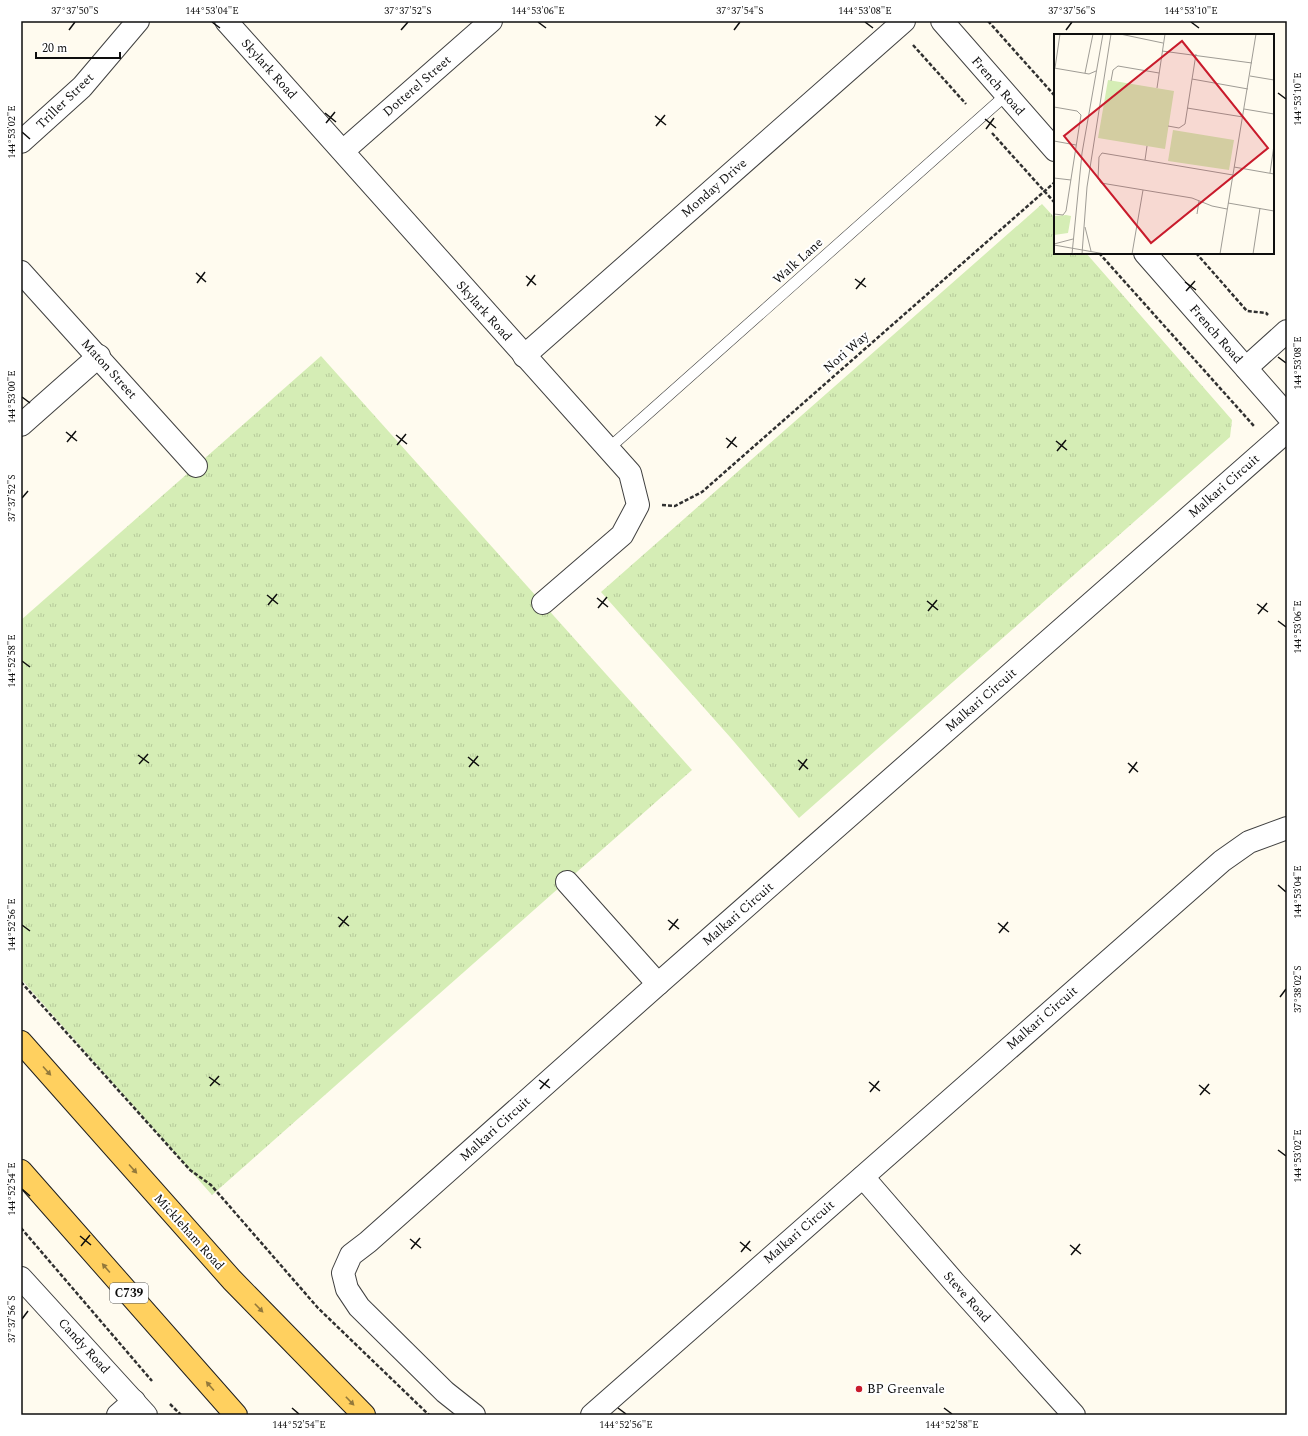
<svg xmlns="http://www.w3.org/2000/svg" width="1308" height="1436" font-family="Spectral,serif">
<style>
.grass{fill:url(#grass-tufts)}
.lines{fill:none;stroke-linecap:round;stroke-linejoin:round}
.lane-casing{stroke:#414141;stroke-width:12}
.street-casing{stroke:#414141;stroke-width:24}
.primary-casing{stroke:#1f1f1f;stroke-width:24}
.path{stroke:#303030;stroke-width:2.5;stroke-dasharray:4 2;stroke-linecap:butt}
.lane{stroke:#fff;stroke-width:11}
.street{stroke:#fff;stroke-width:22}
.primary{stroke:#ffd05f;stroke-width:22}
.oneway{fill:#93793b}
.ticks{fill:none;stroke:#0e0e0e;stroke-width:1.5}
.poi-dot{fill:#c91b2c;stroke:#fff;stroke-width:1.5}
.labels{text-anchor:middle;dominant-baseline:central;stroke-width:4;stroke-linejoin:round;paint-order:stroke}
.shield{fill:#fff;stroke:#565656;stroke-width:1}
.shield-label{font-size:12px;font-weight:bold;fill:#0e0e0e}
.street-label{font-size:13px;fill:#0e0e0e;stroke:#fff}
.poi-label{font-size:13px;fill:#0e0e0e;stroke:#fff;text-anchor:start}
.inset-road{fill:none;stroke:#9f9c95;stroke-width:1}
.view{fill:#c91b2c;fill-opacity:0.15;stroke:#c91b2c;stroke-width:2}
.inset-edge{fill:none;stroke:#0e0e0e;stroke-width:2}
.neatline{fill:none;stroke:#0e0e0e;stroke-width:1.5}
.ticks-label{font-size:10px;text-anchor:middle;fill:#0e0e0e}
</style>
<defs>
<pattern id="grass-tufts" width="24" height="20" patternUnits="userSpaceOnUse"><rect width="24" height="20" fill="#d5edb5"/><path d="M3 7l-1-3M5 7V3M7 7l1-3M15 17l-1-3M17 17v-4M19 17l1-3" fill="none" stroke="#b6ca9a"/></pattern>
</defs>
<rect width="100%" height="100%" fill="#fffbef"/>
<g class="grass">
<polygon points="1042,204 1055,218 1055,253 1086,253 1232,420 1230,437 799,818 730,737 601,592"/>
<polygon points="321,356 692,770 212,1195 21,979 21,620"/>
</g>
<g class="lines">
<g class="lane-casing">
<polyline id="lane" points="608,449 1006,95"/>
</g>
<g class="street-casing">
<g id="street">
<polyline points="226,21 630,473 638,505 622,535 543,603"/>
<polyline points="942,21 1055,150"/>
<polyline points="21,142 82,87 138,21"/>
<polyline points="343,151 491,21"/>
<polyline points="1145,253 1287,415"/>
<polyline points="21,272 196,466"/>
<polyline points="524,356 904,21"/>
<polyline points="1246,368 1287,331"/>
<polyline points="21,425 99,356"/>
<polyline points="567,882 658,984"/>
<polyline points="863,1177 954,1282 1074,1415"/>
<polyline points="21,1278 146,1415"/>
<polyline points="118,1415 134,1401"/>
<polyline points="474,1415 445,1392 359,1307 347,1289 343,1273 351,1255 368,1242 658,984 1287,431"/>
<polyline points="592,1415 1222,861 1249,842 1287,828"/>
</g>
</g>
<g class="primary-casing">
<g id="primary">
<polyline points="21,1042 232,1280 364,1415"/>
<polyline points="21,1171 236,1415"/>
</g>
</g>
<g class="path">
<polyline points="988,21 1055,96"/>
<polyline points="913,45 966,104"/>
<polyline points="992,133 1055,203"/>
<polyline points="1099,253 1254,426"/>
<polyline points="1196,253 1247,311 1266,313 1268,315"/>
<polyline points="662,505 675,506 702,492 1055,182"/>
<polyline points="21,982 190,1170 211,1185 318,1308 429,1415"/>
<polyline points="21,1228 152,1381"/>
<polyline points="170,1404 181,1415"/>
</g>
<use href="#lane" class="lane"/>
<use href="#street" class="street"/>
<use href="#primary" class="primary"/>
</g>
<defs><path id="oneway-solid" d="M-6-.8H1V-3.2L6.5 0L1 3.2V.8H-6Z"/></defs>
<g class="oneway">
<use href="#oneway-solid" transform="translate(47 1071) rotate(48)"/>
<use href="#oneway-solid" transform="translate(133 1169) rotate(48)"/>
<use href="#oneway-solid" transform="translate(106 1268) rotate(-131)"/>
<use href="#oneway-solid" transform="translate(259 1308) rotate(46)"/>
<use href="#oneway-solid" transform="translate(210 1386) rotate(-131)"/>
<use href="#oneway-solid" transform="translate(350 1401) rotate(46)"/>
</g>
<path class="ticks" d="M 212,22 L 220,28M 538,22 L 546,28M 865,22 L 873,28M 1191,22 L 1199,28M 69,30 L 75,22M 401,30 L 408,22M 734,30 L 740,22M 1066,30 L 1072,22M 1278,93 L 1286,99M 325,113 L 336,122M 655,116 L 666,125M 985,119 L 996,128M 326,123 L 335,112M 656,126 L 665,115M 986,129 L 994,118M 22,132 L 30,139M 196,273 L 206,282M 526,276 L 536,285M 855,279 L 866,287M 1185,282 L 1196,290M 197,283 L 205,272M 527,286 L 535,275M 856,289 L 865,278M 1186,291 L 1195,281M 1278,357 L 1286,363M 22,397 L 30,403M 66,432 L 77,441M 396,435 L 407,444M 726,438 L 737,447M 1056,441 L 1067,450M 67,442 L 76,431M 397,445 L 406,434M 727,448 L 736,437M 1057,451 L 1066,440M 22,498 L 28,491M 267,595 L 278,604M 597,598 L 608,607M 927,601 L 938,610M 1257,604 L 1268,612M 268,605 L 277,594M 598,608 L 607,597M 928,611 L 937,600M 1258,614 L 1267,603M 1278,621 L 1286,627M 22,661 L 30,667M 138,755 L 149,763M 468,757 L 479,766M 798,760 L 808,769M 1128,763 L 1138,772M 139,764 L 148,754M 469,767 L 478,756M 799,770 L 807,759M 1129,773 L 1137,762M 1278,885 L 1286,892M 338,917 L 349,926M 668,920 L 679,929M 998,923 L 1009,932M 22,925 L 30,931M 339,927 L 348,916M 669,930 L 678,919M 999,933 L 1008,922M 1280,997 L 1286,989M 209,1077 L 220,1085M 539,1080 L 550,1088M 869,1082 L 880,1091M 1199,1085 L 1210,1094M 210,1086 L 219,1076M 540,1089 L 549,1079M 870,1092 L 879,1081M 1200,1095 L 1209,1084M 1278,1150 L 1286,1156M 22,1189 L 30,1196M 80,1236 L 91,1245M 410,1239 L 421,1248M 740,1242 L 751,1251M 1070,1245 L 1081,1254M 81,1246 L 90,1235M 411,1249 L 420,1238M 741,1252 L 750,1241M 1071,1255 L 1080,1244M 22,1319 L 28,1311M 292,1408 L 299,1414M 618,1408 L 626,1414M 944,1408 L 952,1414"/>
<circle class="poi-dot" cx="859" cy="1389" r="4"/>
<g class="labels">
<rect class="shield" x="110" y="1283" width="38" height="20" rx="3"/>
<g class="shield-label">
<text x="129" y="1293">C739</text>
</g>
<g class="street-label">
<text transform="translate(269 69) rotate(48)">Skylark Road</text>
<text transform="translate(417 86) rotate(-41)">Dotterel Street</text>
<text transform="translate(998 86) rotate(49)">French Road</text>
<text transform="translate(65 101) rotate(-44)">Triller Street</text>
<text transform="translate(714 188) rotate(-41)">Monday Drive</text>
<text transform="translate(798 261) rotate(-42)">Walk Lane</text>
<text transform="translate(484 311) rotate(48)">Skylark Road</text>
<text transform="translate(1216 334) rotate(49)">French Road</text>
<text transform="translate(846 352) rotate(-41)">Nori Way</text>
<text transform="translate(109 369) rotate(48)">Maton Street</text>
<text transform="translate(1224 486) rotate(-41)">Malkari Circuit</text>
<text transform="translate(981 700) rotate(-41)">Malkari Circuit</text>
<text transform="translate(738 914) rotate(-41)">Malkari Circuit</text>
<text transform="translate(1042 1018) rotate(-41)">Malkari Circuit</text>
<text transform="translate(495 1129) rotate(-42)">Malkari Circuit</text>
<text transform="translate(189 1232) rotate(48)">Mickleham Road</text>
<text transform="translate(799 1232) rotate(-41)">Malkari Circuit</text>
<text transform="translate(967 1297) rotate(48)">Steve Road</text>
<text transform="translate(84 1346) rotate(48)">Candy Road</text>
</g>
<g class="poi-label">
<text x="867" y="1389">BP Greenvale</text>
</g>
</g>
<g transform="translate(1054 34)">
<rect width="220" height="220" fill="#fffbef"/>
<path d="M 54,46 L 120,57 L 111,115 L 44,104 ZM 119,96 L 180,106 L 175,136 L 114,127 ZM 12,181 L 17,182 L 14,199 L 0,201 L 0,182 Z" fill="#d5edb5"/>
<path d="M 0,184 L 10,185 L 7,199 L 0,199 Z" fill="#d5edb5"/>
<path class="inset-road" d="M 66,0 L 109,9M 108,17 L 198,29M 0,34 L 35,40 L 42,37M 1,34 L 6,0M 31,39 L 39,0M 196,42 L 220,46M 138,45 L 194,55M 57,47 L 59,36 L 64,32 L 105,39M 103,54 L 111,0M 0,73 L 23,77 L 27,81 L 12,177 L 9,181 L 0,180M 133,74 L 189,83M 190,75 L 220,80M 114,92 L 125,94 L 131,90 L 142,20M 0,107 L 22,111M 91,126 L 93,112M 180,133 L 220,140M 216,139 L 220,111M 0,144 L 17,146M 174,169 L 220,177M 173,175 L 158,172 L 138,164 L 47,149 L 44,144 L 45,123 L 48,119 L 179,141M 143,180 L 145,167M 31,193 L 37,217M 0,210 L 19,205M 0,211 L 51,220M 18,220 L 28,119 L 49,0M 28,220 L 33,153 L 57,0M 78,220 L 89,156M 166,220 L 202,0M 199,220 L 206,174"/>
<path class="view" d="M 128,7 L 214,114 L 97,209 L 10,102 Z"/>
<rect width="220" height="220" class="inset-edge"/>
</g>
<rect width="1308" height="1436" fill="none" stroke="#ffffff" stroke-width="44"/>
<path d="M36 52v6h84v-6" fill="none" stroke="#0e0e0e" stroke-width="2"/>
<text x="42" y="52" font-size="12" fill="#0e0e0e" stroke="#ffffff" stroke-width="3" paint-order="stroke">20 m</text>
<rect x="22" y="22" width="1264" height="1392" class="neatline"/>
<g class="ticks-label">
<text x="75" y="14">37°37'50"S</text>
<text x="212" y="14">144°53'04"E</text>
<text x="408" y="14">37°37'52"S</text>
<text x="538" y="14">144°53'06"E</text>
<text x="740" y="14">37°37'54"S</text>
<text x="865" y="14">144°53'08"E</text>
<text x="1072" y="14">37°37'56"S</text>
<text x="1191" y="14">144°53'10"E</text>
<text transform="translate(1297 99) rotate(-90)" y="4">144°53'10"E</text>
<text transform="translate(11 132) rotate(-90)" y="4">144°53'02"E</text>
<text transform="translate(1297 363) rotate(-90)" y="4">144°53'08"E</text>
<text transform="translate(11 397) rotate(-90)" y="4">144°53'00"E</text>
<text transform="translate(11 498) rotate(-90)" y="4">37°37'52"S</text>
<text transform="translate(1297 627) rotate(-90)" y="4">144°53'06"E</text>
<text transform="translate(11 661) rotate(-90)" y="4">144°52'58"E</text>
<text transform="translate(1297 892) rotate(-90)" y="4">144°53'04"E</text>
<text transform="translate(11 925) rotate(-90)" y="4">144°52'56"E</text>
<text transform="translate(1297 989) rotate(-90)" y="4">37°38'02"S</text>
<text transform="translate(1297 1156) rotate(-90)" y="4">144°53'02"E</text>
<text transform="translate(11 1189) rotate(-90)" y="4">144°52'54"E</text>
<text transform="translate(11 1319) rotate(-90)" y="4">37°37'56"S</text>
<text x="299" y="1428">144°52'54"E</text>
<text x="626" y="1428">144°52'56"E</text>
<text x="952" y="1428">144°52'58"E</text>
</g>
</svg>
